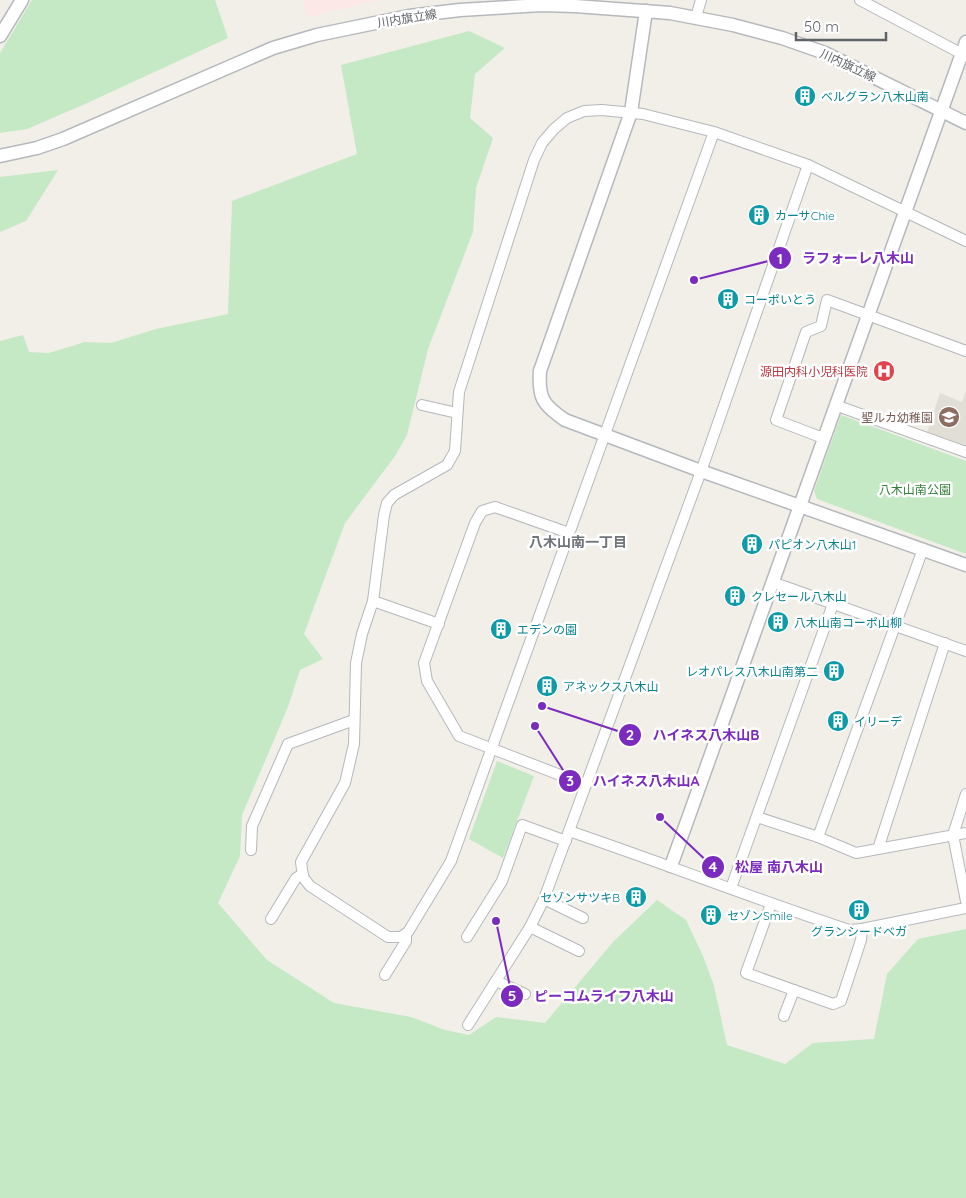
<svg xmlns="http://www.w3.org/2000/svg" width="966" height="1198" font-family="Quicksand,'Noto Sans JP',sans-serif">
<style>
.education{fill:#e1ded6}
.medical{fill:#fce8e6}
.green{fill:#c5e8c5}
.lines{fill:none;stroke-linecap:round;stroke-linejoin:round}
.minor-casing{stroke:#b5b8bc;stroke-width:12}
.tertiary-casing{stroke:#b5b8bc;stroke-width:15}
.minor{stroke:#fff;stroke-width:10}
.tertiary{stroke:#fff;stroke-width:12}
.labels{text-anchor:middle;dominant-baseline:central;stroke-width:5;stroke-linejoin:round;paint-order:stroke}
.street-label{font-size:12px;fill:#5f6368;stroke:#fff}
.culture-label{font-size:12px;fill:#0d838f;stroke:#fff;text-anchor:start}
.health-label{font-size:12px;fill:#be3a42;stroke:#fff;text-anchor:end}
.education-label{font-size:12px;fill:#785e54;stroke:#fff;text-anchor:end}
.park-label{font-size:12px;fill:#348238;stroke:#fff}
.neighbourhood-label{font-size:14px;font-weight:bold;fill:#70757a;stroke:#fff}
.leader{fill:none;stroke:#7b2cbf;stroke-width:2}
.callout-dot{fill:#7b2cbf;stroke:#fff;stroke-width:2}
.mark-label{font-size:15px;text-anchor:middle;font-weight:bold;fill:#fff}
.callout-label{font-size:14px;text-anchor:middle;font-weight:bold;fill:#7b2cbf;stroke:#fff;stroke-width:5;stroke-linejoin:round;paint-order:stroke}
</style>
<rect width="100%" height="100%" fill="#f1efe8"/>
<polygon class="education" points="966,391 966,446 927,432 940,393 962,402"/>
<polygon class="medical" points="303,0 380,0 308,17"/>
<g class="green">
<polygon points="32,0 215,0 228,38 85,104 27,129 0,133 0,53"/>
<polygon points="469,31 505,48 475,74 470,118 493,138 476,188 473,232 428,349 407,435 395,456 345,523 304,634 323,659 300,670 288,707 242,815 240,856 218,903 267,960 334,1003 411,1017 445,1030 469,1035 496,1017 545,1023 613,942 657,900 686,920 703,956 714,986 727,1045 785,1064 813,1043 874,1039 887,974 918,939 966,929 966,1198 0,1198 0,341 23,335 29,352 49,353 85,342 111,343 156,329 228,314 232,201 357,154 341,65"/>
<polygon points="58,170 26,221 0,232 0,177"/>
<polygon points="841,415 966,461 966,554 817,499 814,491"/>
<polygon points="497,761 534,776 503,858 469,839"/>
</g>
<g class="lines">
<g class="minor-casing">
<g id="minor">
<polyline points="860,0 966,56"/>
<polyline points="696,17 701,0"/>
<polyline points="714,132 451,861 408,932 401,937 388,937 310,886 303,877 301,862 345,783 354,744 356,663 362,634 373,601 384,515 387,503 394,495 447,465 455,451 459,392 534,160 542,143 554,129 567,118 584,111 602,110 643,114 714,132 808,165 966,241"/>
<polyline points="422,405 457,413"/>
<polyline points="835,405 966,452"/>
<polyline points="823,438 776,420 806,332 821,326 827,300 966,351"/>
<polyline points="569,533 495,507 482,511 475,523 424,663 427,681 459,736 586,785"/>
<polyline points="772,582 966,651"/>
<polyline points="373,601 439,624"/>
<polyline points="966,794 953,835 966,901"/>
<polyline points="757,817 818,837 856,853 966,833"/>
<path d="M 569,831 C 663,863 755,899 849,930 L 862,929 L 966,908"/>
<polyline points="818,837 923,549"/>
<polyline points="878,849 945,643"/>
<polyline points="251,850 252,826 288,744 354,720"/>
<polyline points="731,888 833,604"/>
<polyline points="544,899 583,918"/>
<polyline points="771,904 746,973 833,1004 841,1001 861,940 862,929"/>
<polyline points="271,919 296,878 303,874"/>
<polyline points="530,927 579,951"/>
<polyline points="467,937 502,881 522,825 566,841"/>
<polyline points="385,975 406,941 406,934"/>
<polyline points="496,981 525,994"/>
<polyline points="784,1016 794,990"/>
<polyline points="468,1025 530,927 544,899 704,463 808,165"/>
</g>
</g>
<g class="tertiary-casing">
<g id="tertiary">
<path d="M 646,11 L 631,112 L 540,371 C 538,398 543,405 565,420 L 701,471 L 966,565"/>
<polyline points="0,36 22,0"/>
<polyline points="0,156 37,148 63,139 273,48 317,35 409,16 460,10 542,5 575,6 670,13 733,25 782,38 825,53 966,123"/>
<polyline points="671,866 966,42"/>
</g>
</g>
<use href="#minor" class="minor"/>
<use href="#tertiary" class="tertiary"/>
</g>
<defs>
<g id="building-disc" transform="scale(1.125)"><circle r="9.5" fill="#0f9aa8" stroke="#fff"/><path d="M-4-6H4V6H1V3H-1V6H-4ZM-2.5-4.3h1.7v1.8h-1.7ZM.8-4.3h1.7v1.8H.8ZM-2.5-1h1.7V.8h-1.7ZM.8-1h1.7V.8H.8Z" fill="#fff"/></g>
<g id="hospital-disc" transform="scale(1.125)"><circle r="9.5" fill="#e0444e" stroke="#fff"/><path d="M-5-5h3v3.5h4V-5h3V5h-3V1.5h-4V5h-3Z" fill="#fff"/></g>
<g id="school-disc" transform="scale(1.125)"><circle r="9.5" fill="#8d6e63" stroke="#fff"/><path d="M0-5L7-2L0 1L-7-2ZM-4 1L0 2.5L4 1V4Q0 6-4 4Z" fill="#fff"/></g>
</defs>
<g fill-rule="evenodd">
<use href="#building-disc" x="805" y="96"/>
<use href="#building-disc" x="759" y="215"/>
<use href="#building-disc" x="728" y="299"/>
<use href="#hospital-disc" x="884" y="371"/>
<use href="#school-disc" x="949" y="417"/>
<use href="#building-disc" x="752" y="544"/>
<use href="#building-disc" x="735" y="596"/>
<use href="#building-disc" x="778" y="622"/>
<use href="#building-disc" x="501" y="629"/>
<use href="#building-disc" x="834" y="671"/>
<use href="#building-disc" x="547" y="686"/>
<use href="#building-disc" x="838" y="721"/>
<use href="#building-disc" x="636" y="897"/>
<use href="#building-disc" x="859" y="910"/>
<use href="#building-disc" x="711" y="915"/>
</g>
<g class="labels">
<g class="street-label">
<text transform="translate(407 18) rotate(-9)">川内旗立線</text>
<text transform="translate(848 65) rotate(25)">川内旗立線</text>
</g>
<g class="culture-label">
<text x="821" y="96">ベルグラン八木山南</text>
<text x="775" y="215">カーサChie</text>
<text x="744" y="299">コーポいとう</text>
<text x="768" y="544">パピオン八木山1</text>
<text x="751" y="596">クレセール八木山</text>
<text x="794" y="622">八木山南コーポ山柳</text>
<text x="517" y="629">エデンの園</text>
<text x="818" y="671" text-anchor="end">レオパレス八木山南第二</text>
<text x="563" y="686">アネックス八木山</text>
<text x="854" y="721">イリーデ</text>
<text x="620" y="897" text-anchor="end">セゾンサツキB</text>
<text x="727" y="915">セゾンSmile</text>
<text x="859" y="931" text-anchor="middle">グランシードベガ</text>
</g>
<g class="health-label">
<text x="868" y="371">源田内科小児科医院</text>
</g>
<g class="education-label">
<text x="933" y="417">聖ルカ幼稚園</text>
</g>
<g class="park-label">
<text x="915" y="489">八木山南公園</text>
</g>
<g class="neighbourhood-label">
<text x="578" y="542">八木山南一丁目</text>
</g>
</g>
<path class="leader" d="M694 280L780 258M542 706L630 735M535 726L570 781M660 817L713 867M496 921L512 996"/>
<g class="callout-dot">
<circle cx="694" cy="280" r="5"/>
<circle cx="542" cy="706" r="5"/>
<circle cx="535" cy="726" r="5"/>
<circle cx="660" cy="817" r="5"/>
<circle cx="496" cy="921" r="5"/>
<circle cx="780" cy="258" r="12"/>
<circle cx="630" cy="735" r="12"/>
<circle cx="570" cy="781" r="12"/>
<circle cx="713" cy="867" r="12"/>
<circle cx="512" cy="996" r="12"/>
</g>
<g class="mark-label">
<text x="780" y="264">1</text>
<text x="630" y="740">2</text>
<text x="570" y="786">3</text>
<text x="713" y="872">4</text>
<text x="512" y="1001">5</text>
</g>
<g class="callout-label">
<text x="858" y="263">ラフォーレ八木山</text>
<text x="706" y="740">ハイネス八木山B</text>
<text x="646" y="786">ハイネス八木山A</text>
<text x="779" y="872">松屋 南八木山</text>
<text x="604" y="1001">ピーコムライフ八木山</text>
</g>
<path d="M796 32v8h90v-8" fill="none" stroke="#5f6368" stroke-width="2.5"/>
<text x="804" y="32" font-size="15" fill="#5f6368" stroke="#ffffff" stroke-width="4" paint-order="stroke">50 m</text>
</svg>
